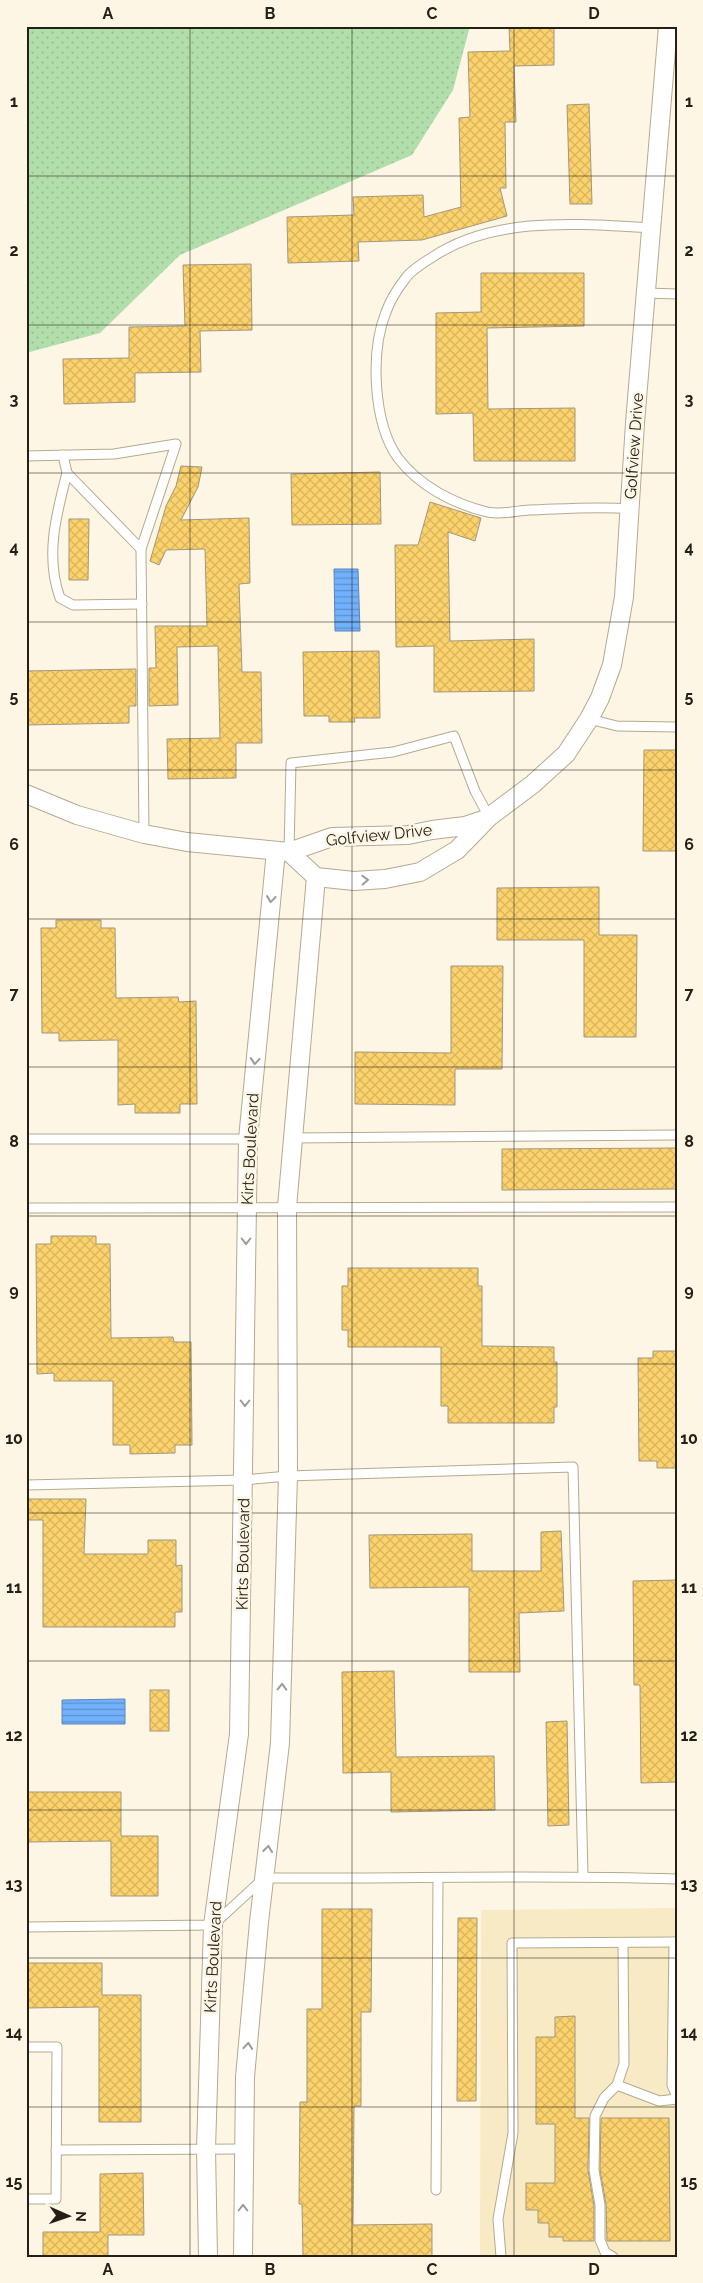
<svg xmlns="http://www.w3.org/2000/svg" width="703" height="2283" font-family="Raleway,sans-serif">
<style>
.built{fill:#f9eac6}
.grass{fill:url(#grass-dots)}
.water{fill:url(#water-rules);stroke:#5a86b8}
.building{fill:url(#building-cross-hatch);stroke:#a3987d}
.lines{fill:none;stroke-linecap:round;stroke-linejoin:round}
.service-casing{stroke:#b5aa8f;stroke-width:11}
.minor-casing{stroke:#b5aa8f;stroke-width:20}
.service{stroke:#fff;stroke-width:9}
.minor{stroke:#fff;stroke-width:18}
.oneway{stroke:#9d9b96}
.grid{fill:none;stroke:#252016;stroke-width:1;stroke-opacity:0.55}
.labels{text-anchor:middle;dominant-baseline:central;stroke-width:5;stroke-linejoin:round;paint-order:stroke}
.street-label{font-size:16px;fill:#252016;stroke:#fef6e5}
.neatline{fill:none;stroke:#252016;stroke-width:2}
.grid-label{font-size:16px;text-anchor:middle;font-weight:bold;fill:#252016}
</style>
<defs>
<pattern id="grass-dots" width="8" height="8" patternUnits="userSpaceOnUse" patternTransform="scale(1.25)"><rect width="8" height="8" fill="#b1deab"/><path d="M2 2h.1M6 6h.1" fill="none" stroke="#98be92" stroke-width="1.8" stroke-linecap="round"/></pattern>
<pattern id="water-rules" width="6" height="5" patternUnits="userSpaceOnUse" patternTransform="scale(1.25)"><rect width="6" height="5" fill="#71b1fd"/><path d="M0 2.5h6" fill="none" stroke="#5d90cc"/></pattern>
<pattern id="building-cross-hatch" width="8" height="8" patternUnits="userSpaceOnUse" patternTransform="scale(1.25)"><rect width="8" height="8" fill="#fcd26c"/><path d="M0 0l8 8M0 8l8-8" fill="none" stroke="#d8b45d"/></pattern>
</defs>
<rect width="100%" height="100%" fill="#fef6e5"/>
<polygon class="built" points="677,1908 677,2257 480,2257 481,1910"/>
<polygon class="grass" points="26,26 470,26 453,90 412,155 180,255 100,333 26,353"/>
<g class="water">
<polygon points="334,569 358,569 360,631 335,631"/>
<polygon points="125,1699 125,1724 62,1724 62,1700"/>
</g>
<g class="building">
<polygon points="509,26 554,26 554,65 514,66 516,122 505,122 506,188 500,188 507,216 422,240 358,242 359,261 288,263 287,217 354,215 353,197 423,195 424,217 461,207 459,118 470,117 468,52 510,51"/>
<polygon points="589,104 592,204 570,204 567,105"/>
<polygon points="251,264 252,330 200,331 201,372 135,373 135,402 64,404 63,359 129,358 129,327 185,326 183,265"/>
<polygon points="481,273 584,273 584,326 487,328 488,409 575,408 575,461 474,461 473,413 436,414 436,313 481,312"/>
<polygon points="181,466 202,467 198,487 181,520 249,518 250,583 239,584 242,672 261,672 262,743 236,743 236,778 168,779 167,739 220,738 218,646 177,647 178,705 149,706 149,668 156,668 155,626 207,626 205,549 166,550 159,565 150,561 166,506 176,486"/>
<polygon points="380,472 381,524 292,525 291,474"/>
<polygon points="430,502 481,518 475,541 448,532 450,641 534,639 534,691 434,692 434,646 396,647 395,545 418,545"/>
<polygon points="69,519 89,519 88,580 69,580"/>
<polygon points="379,651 380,718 354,718 355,722 329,722 329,716 304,716 303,652"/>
<polygon points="136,669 136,706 129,706 129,723 26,725 26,671"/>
<polygon points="644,750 677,750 677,851 643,851"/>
<polygon points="599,887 599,935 637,935 636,1037 584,1037 584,940 497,940 497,888"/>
<polygon points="56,920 101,920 101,928 115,928 116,998 178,997 179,1002 196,1001 197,1104 180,1104 180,1113 135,1113 135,1104 118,1105 118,1040 59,1041 59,1033 42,1033 41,928 56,928"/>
<polygon points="451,966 503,966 502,1069 455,1069 455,1105 355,1104 355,1052 451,1053"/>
<polygon points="677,1148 677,1189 502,1190 502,1149"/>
<polygon points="51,1236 96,1236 96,1244 110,1244 111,1338 173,1337 174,1342 191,1342 192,1445 175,1445 175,1453 130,1454 130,1445 113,1445 113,1381 54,1381 54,1373 37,1374 36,1244 51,1244"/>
<polygon points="348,1268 478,1268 478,1286 482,1286 482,1346 554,1347 554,1362 557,1362 557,1407 554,1407 554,1423 448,1423 448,1406 441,1406 441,1347 348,1347 348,1330 342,1330 342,1286 348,1286"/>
<polygon points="653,1351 677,1351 677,1468 657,1468 657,1461 639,1461 638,1358 653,1358"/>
<polygon points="26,1499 86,1499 84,1554 148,1554 148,1540 176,1540 176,1566 182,1565 182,1612 175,1612 175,1627 43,1627 43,1520 26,1520"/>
<polygon points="561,1531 564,1611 519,1613 520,1672 469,1672 469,1587 370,1588 369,1535 472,1534 472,1571 541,1571 541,1532"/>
<polygon points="677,1580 677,1782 641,1783 640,1685 634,1685 633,1581"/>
<polygon points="394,1671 396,1757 494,1756 495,1810 391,1812 391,1772 343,1773 342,1672"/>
<rect x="150" y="1690" width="19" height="41"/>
<polygon points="567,1721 569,1825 548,1826 546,1722"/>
<polygon points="26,1792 121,1792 121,1836 158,1836 158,1896 111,1896 111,1841 26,1842"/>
<polygon points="322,1909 372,1909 371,2012 361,2012 361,2106 354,2106 353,2225 432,2224 432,2257 303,2257 302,2204 299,2204 300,2102 307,2102 307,2009 322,2009"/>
<polygon points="458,1918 477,1918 476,2101 457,2101"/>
<polygon points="26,1963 102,1963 102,1995 141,1995 141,2122 99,2122 99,2007 26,2008"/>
<polygon points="575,2016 575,2118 589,2118 588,2170 594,2206 594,2241 563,2241 563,2237 549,2237 549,2223 538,2223 538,2210 526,2210 526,2183 555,2183 555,2124 536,2124 536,2037 555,2037 555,2017"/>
<polygon points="601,2118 669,2118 670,2241 607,2241 606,2204 600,2170"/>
<polygon points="143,2173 144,2235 108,2235 108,2257 43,2257 43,2232 100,2232 100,2174"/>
</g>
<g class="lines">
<g class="service-casing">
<g id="service">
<polyline points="646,293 677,294"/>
<polyline points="63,455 67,473 141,549"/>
<polyline points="26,456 114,454 176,444 141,549 144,834"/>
<path d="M 67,473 C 56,515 45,557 60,598 L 73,605 L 142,604"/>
<path d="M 631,509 C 596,506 563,509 529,510 C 516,511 499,515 487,512 C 454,504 419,486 398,458 C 373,423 370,352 386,312 C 390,301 398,288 405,279 C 410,271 423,263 431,258 C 494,215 580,224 652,228"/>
<polyline points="589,719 617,726 677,727"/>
<polyline points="289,852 291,763 393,752 454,736 475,791 489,817"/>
<polyline points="292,1138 677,1135"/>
<polyline points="26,1139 248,1139"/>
<polyline points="26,1208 677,1207"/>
<polyline points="26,1485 244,1480 288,1476 573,1467 583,1875"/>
<path d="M 26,1927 L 213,1925 L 264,1878 C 402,1879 539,1874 677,1879"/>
<polyline points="674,1942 672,2085 677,2097"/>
<polyline points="26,2047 57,2047 56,2199 26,2199"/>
<polyline points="617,2085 659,2101 677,2099"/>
<polyline points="56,2150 243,2149"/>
<polyline points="436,2190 438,1879"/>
<polyline points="501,2257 498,2219 513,2133 512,1943 677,1942"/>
<polyline points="613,2257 605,2252 600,2240 600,2205 594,2170 595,2116 604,2098 617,2085 624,2064 623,1943"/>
</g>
</g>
<g class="minor-casing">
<g id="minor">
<polyline points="26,794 77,815 144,834 187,842 289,852 332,837 408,835 432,830 465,826 486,819"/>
<polyline points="289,852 316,877 354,881 385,879 420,872 457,850 489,817 533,784 566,754 589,719 600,698 612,665 624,597 635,423 668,26"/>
<polyline points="208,2257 206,2149 213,1925 239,1734 248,1139 276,851"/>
<polyline points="243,2257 245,2077 259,1922 280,1743 288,1476 287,1207 316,877"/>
</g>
</g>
<use href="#service" class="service"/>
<use href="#minor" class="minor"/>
</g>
<defs><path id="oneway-chevron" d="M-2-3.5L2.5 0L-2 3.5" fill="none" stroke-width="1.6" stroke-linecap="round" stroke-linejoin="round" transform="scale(1.25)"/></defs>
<g class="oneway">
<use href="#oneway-chevron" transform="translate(365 880) rotate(-3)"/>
<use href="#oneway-chevron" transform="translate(271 899) rotate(96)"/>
<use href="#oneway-chevron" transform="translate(255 1061) rotate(95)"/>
<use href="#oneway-chevron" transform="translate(246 1241) rotate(90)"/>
<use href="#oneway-chevron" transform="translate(245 1403) rotate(90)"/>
<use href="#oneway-chevron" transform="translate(282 1687) rotate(-88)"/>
<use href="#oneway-chevron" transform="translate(268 1849) rotate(-83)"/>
<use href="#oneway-chevron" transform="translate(248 2046) rotate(-85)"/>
<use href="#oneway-chevron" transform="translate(243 2208) rotate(-90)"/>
</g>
<path class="grid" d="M 190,26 L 190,2257M 352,26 L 352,2257M 514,26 L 514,2257M 26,176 L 677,176M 26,325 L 677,325M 26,473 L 677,473M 26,622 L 677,622M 26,770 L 677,770M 26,919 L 677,919M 26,1067 L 677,1067M 26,1216 L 677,1216M 26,1364 L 677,1364M 26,1513 L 677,1513M 26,1661 L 677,1661M 26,1810 L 677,1810M 26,1958 L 677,1958M 26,2107 L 677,2107"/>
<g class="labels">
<g class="street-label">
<text transform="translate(634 446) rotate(-86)">Golfview Drive</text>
<text transform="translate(379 835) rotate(-6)">Golfview Drive</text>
<text transform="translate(250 1149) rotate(-87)">Kirts Boulevard</text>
<text transform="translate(243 1554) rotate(-89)">Kirts Boulevard</text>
<text transform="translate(213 1957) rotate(-87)">Kirts Boulevard</text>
</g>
</g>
<rect width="703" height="2283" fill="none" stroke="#fef6e5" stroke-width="55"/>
<g transform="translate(68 2216) rotate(92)" stroke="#fef6e5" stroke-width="4" paint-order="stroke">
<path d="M0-4L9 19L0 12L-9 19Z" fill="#252016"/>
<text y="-8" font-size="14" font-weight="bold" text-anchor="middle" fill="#252016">N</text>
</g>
<rect x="28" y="28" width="648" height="2228" class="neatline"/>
<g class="grid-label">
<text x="108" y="19">A</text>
<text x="270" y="19">B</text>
<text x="432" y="19">C</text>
<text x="594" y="19">D</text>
<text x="14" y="107">1</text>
<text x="689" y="107">1</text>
<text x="14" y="256">2</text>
<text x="689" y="256">2</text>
<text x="14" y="405">3</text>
<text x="689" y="405">3</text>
<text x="14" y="553">4</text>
<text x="689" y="553">4</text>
<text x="14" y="702">5</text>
<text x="689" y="702">5</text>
<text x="14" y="850">6</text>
<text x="689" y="850">6</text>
<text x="14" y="999">7</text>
<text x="689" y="999">7</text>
<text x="14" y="1147">8</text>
<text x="689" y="1147">8</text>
<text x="14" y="1296">9</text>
<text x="689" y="1296">9</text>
<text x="14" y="1444">10</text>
<text x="689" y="1444">10</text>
<text x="14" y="1593">11</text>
<text x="689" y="1593">11</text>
<text x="14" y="1741">12</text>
<text x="689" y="1741">12</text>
<text x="14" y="1890">13</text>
<text x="689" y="1890">13</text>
<text x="14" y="2038">14</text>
<text x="689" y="2038">14</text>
<text x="14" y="2187">15</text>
<text x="689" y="2187">15</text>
<text x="108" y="2275">A</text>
<text x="270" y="2275">B</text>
<text x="432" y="2275">C</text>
<text x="594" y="2275">D</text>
</g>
</svg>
